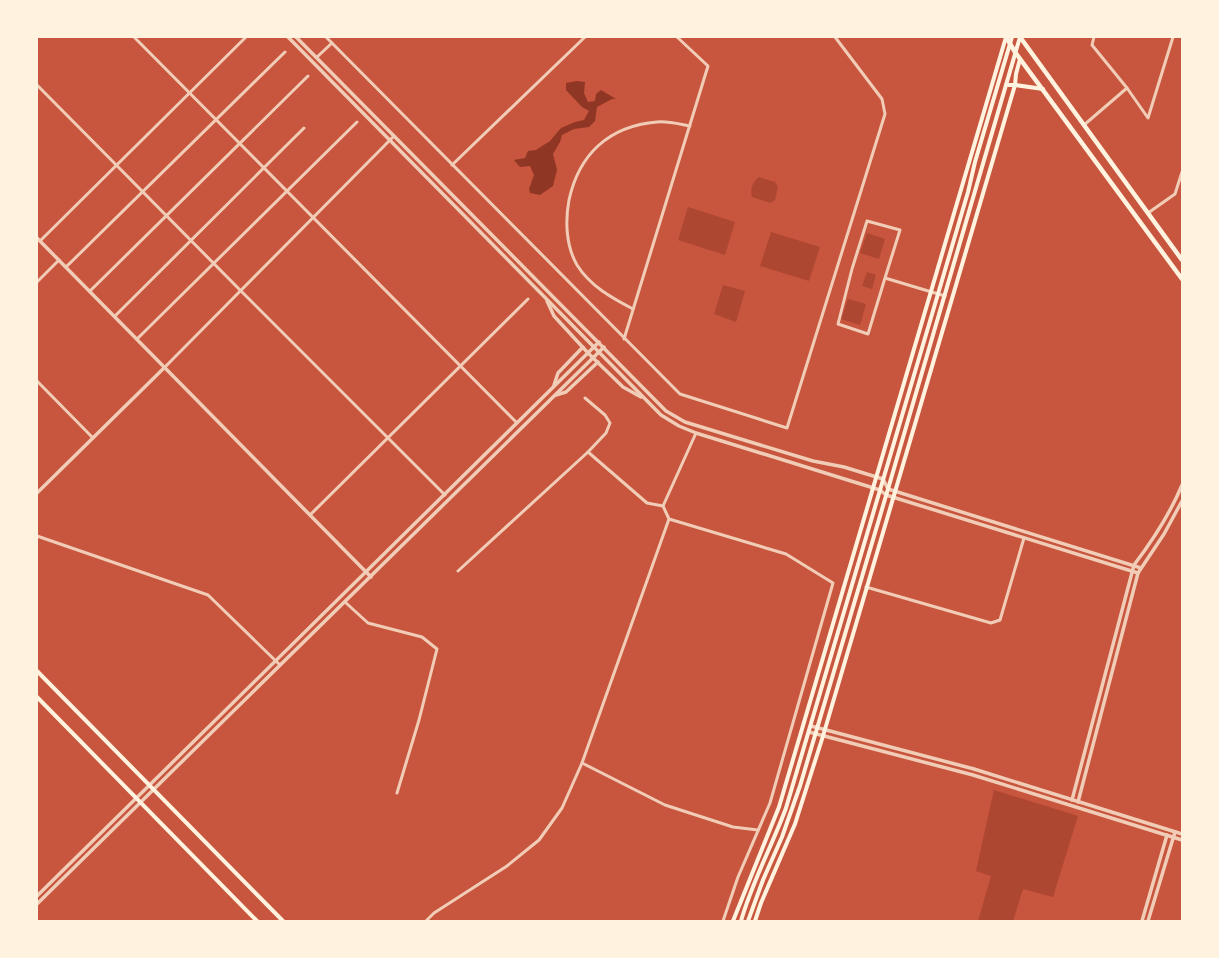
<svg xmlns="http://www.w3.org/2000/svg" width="1219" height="958" font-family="Commissioner,sans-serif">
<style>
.green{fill:#ae4732}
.water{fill:#8f3625}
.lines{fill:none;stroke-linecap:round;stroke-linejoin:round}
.minor{stroke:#f1ccb7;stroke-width:3}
.tertiary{stroke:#f1ccb7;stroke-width:3.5}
.secondary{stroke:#fff3e0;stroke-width:4}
.primary{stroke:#fff3e0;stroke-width:4.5}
</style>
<rect width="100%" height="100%" fill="#c8553d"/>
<g class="green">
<path d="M 759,177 L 775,182 L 778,187 L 775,200 L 770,203 L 752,197 C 750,190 752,182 759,177 Z"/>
<polygon points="688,207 735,222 725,255 678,240"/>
<polygon points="771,232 820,247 809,281 760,266"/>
<polygon points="867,233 885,239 879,259 860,253"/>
<polygon points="867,272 876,275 872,289 862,286"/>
<polygon points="723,285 745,291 736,322 714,314"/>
<polygon points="848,299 866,304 860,325 841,319"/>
<polygon points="994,790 1078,816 1053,897 1023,889 1013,921 978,921 991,876 976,871"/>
</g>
<polygon class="water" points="577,81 585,82 584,93 588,102 595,101 596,94 601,90 616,99 612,99 597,107 595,121 589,127 574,129 562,135 560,142 553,154 557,170 553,186 540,195 530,193 529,189 534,175 530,166 520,167 514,160 525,158 528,151 536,150 550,141 561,128 575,122 584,120 589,111 582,107 566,90 566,83"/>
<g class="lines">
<g class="minor">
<polyline points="134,37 517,423"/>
<polyline points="326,37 680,394 787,428 885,114 882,99 835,37"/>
<polyline points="1094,37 1092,45 1127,88 1148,118 1173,37"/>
<polyline points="317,57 332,43"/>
<polyline points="37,85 240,290 445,495"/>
<polyline points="1084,125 1127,88"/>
<polyline points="452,165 585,37"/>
<polyline points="1148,213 1175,194 1182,172"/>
<polyline points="40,241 246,37"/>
<polyline points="66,267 285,52"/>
<polyline points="885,278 868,334 838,324 852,269 867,221 900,230 885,278 945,296"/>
<polyline points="37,282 59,260"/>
<polyline points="90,291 308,76"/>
<path d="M 633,309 C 612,298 590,286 577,265 C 566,246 565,221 569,200 C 579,154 609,126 657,122 C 668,121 679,124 690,126"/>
<polyline points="115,316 304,128"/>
<polyline points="137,339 357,122"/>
<polyline points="624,339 708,66 677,37"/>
<polyline points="165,367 394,136"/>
<polyline points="37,381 93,438"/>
<polyline points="588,452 647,503 663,506"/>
<polyline points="310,515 528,299"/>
<polyline points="669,519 786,554 833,583 770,803 738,877 723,921"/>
<polyline points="37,536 208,595 280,665"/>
<polyline points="458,571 588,452 606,433 610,423 605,415 585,398"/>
<polyline points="866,587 991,623 1000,620 1024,538"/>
<polyline points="345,602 368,623 422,637 437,649 419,720 397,793"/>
<polyline points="582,763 665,805 733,827 758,830"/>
<polyline points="426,921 434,913 507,866 539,840 562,808 582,763 669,519 663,506 696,433"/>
</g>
<g class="tertiary">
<polyline points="288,37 661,415 679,426 696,433 880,490 886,495 1138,573"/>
<polyline points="296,37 666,411 685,422 813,461 844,467 883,479 888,489 1141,568"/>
<polyline points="37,238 371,577"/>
<polyline points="547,301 554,316 588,353 623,387 641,397"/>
<polyline points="554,385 558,373 583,347"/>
<polyline points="556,395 566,392 598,362"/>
<polyline points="37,493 165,367"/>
<polyline points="811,726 974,769 1182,834"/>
<polyline points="809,732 973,775 1182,840"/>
<path d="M 1072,800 L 1134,565 C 1153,540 1170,514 1182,485"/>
<polyline points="1078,802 1138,573 1164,534 1182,501"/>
<polyline points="37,896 599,342"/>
<polyline points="37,904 604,347"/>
<polyline points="1142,921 1167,835"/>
<polyline points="1148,921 1175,832"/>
</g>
<g class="secondary">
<polyline points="1006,85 1015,85 1043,89"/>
<polyline points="37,671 283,921"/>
<polyline points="37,697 257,921"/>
<polyline points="733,921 779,807 1006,37"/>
<path d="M 741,921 C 752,882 772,846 786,808 L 938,294 L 968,192 L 975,162 L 1012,37"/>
<polyline points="748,921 763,880 782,837 800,786 888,489 1020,37"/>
<polyline points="755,921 761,903 795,824 823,736 1015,85 1016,74 1020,59"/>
</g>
<g class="primary">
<polyline points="1006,37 1015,52 1182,279"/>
<polyline points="1020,37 1182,260"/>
</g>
</g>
<rect width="1219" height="958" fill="none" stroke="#fff3e0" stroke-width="76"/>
</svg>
